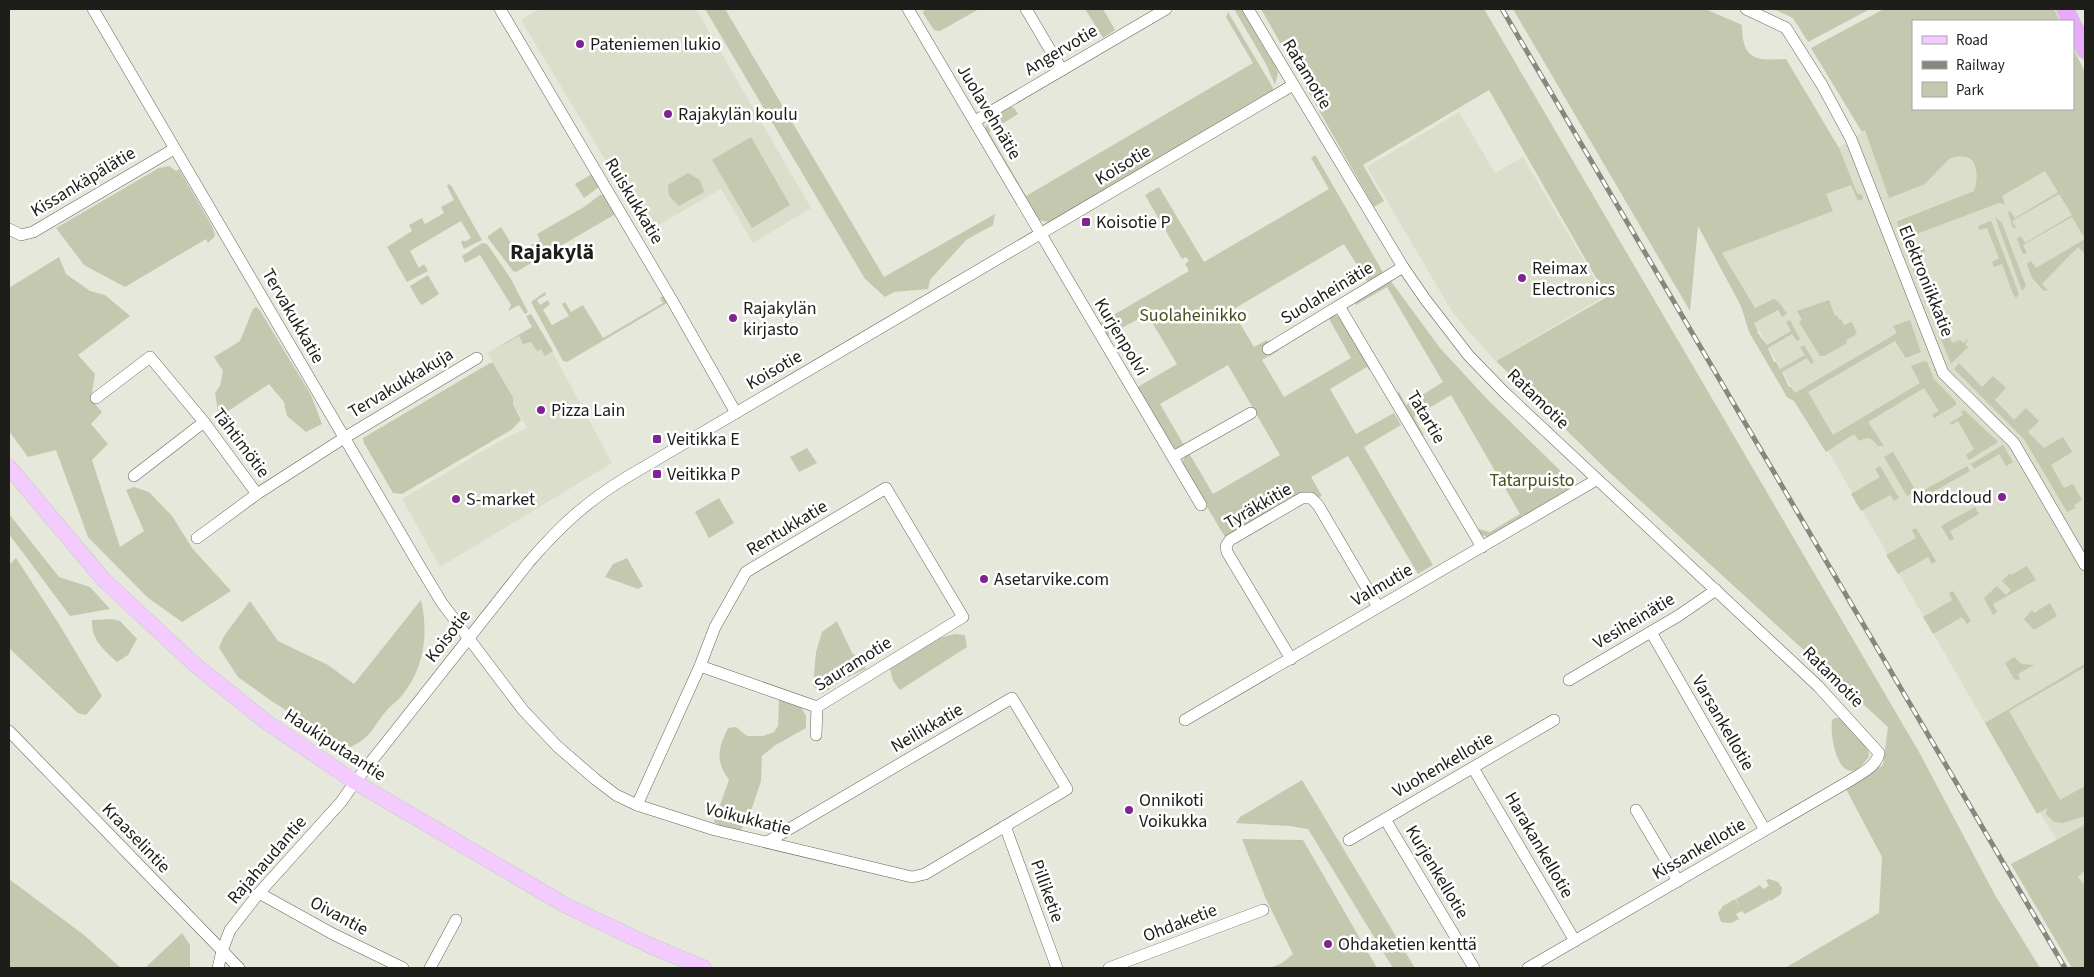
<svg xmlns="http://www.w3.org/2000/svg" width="2094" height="977" font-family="'Source Sans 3',sans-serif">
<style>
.built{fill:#dadeca}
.green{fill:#c4c8ae}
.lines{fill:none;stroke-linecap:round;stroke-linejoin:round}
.minor-casing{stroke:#65675c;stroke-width:12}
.major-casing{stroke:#c9c9c8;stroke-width:16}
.highway-casing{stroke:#c9c9c8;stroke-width:18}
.minor{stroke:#fff;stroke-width:11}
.major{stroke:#f3cbfe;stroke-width:15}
.highway{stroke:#eba9fe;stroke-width:16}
.rail-casing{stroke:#86887f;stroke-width:5}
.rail{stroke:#fff;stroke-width:3;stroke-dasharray:9;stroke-linecap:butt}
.poi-dot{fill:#7e2593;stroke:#fff;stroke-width:2}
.labels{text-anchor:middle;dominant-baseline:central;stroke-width:5;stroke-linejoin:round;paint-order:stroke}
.poi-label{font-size:18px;fill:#1d1e1a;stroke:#fff;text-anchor:start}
.street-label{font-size:18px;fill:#1d1e1a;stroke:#fff}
.park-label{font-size:18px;fill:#494e1b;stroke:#fff}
.district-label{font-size:22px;font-weight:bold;fill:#1d1e1a;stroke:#fff}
</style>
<rect width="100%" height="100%" fill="#e6e8dc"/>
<g class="built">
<polygon points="539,9 696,9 811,208 753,243 721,189 648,231 521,20"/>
<polygon points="1459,112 1495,173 1523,157 1605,296 1495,361 1453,313 1367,167"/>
<polygon points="1865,130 1925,184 1949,159 1954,157 1963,156 1970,160 1977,168 1978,178 1974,191 1897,220 1901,233 2050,166 2085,227 2085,886 1982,718 1698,225 1839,148"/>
<polygon points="538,325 612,463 440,567 402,499 500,441 527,428 513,403 513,396 488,354"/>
</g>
<g class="green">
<polygon points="705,9 725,9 884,277 995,214 993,225 966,240 930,280 928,289 894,292 885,297 865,279"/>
<polygon points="925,9 979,9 940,31 934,30 923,13"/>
<polygon points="1085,9 1103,9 1115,30 1103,38"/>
<polygon points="1234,9 1242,9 1276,67 1278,73 1275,85 1266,64"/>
<polygon points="1261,9 1484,9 1919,752 1995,895 2040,968 1785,968 1879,913 1882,857 1846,789 1883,765 1888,727 1608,471 1496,361 1607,297 1489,90 1363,165 1384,201 1374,207"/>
<path d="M 1513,9 L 1705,9 L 1742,25 C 1742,60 1756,61 1786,59 L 1839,148 L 1857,193 L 1862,195 L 1863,199 L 1858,201 L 1851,185 L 1826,194 L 1833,211 L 1722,253 L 1755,308 L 1774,299 L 1779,302 L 1787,314 L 1782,317 L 1778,310 L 1754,323 L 1758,331 L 1757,332 L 1767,345 L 1791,331 L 1786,322 L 1790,320 L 1800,339 L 1797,341 L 1792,334 L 1768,348 L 1774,362 L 1776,362 L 1780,369 L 1805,355 L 1800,347 L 1804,345 L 1814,362 L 1811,364 L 1807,358 L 1782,372 L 1789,387 L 1791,387 L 1795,393 L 1897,333 L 1893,326 L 1910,320 L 1921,352 L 1906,358 L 1895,341 L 1808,392 L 1833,435 L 1920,383 L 1911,366 L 1924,361 L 1927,362 L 1934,379 L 1956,402 L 1956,405 L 1934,418 L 1932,415 L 1939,411 L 1924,388 L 1868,422 L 1884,446 L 1878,446 C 1872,438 1868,436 1859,441 L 1854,434 L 1826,452 L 1794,401 L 1787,397 L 1749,332 L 1741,306 L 1698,226 L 1690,311 Z"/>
<polygon points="1774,9 1870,9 1808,42 1793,18"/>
<path d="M 1884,9 L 2054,9 L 2060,21 L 1913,21 L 1913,109 L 2073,109 L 2073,48 L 2085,72 L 2085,239 L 2072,217 L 2023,245 L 2027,253 L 2023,254 L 2017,239 L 2021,236 L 2025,243 L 2072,215 L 2059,194 L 2012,221 L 2016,228 L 2013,228 L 2008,212 L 2010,211 L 2015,218 L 2058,192 L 2045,171 L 2002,196 L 2005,204 L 1999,203 L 1906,238 L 1901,237 L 1897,221 L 1974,191 C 1981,171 1975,148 1949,159 L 1925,184 L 1889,198 L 1865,130 L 1862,132 L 1811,48 Z"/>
<polygon points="1228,12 1273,88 1272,91 1051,221 1048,222 1039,220 985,129 989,119 1009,106 1014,108 1018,114 989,132 1026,196 1253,63 1226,17"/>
<polygon points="751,137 790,205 752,228 712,160"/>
<path d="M 1314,156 L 1316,156 L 1384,274 L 1369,283 L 1367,281 L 1344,244 L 1232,310 L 1254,347 L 1267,340 L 1272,349 L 1276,348 L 1278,351 L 1262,360 L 1284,397 L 1351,358 L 1328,317 L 1335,315 L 1339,317 L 1372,368 L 1369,370 L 1367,367 L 1330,389 L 1356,434 L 1394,413 L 1401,425 L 1364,447 L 1433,565 L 1418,574 L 1348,456 L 1311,477 L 1322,496 L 1317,498 L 1314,496 L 1225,537 L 1183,467 C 1181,462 1184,456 1189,453 L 1213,494 L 1280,455 L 1228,365 L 1160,404 L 1185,447 L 1175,448 L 1170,446 L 1136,388 L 1177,364 L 1147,314 L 1106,337 L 1098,324 L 1189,271 L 1185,264 L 1189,261 L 1186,257 L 1182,259 L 1145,195 L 1159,187 L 1204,262 L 1329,189 L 1311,158 Z"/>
<polygon points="169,166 176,171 179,169 213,228 215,236 208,243 206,239 125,287 84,265 56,228 159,168"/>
<polygon points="688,173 700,180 704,192 679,206 669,196 668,185"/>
<polygon points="592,174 599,187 584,198 575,184"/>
<polygon points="449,184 452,187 482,240 464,249 461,242 464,240 465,242 471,238 461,221 410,251 419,268 424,264 428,271 407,282 387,247 412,231 409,225 422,218 425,224 444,213 441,207 454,200 447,186"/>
<polygon points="600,195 604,195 615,214 612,216 516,272 513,271 488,238 488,236 501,227 517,253 540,240 537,234 584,207"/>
<polygon points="1995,217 2002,223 2026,286 2022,291"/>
<polygon points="1991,221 2019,294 2016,298 2013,294 2002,264 1994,267 1992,262 1999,258 1987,228 1979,230 1978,226"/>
<polygon points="2085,239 2085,254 2078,247 2042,284 2048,290 2044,291 2032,278 2027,264 2031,261 2036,268"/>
<polygon points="482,243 487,244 511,279 528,312 525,314 519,305 508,311 511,305 480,255 465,263 462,256"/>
<polygon points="1923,247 1925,252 1917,255 1928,285 1936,282 1938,287 1931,291 1952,343 1960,340 1964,343 1967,339 1968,340 1965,344 1968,347 1951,364 1906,253"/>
<polygon points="59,257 66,274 90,291 105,295 130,316 78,355 95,374 91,399 102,412 91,424 108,444 92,460 120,547 144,531 126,490 134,487 149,492 172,516 192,548 231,591 182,622 147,597 88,537 56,450 28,457 9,431 9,288"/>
<polygon points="428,275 439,294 422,305 419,302 410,286"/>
<polygon points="1390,280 1440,348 1487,399 1575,485 1488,537 1480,535 1477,531 1479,529 1490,532 1520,514 1451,395 1414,417 1424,435 1420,436 1396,394 1399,392 1406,405 1443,382 1387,287 1356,305 1354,302"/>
<polygon points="545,292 546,295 537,300 540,305 548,300 550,304 543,310 552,325 569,316 562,304 565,302 571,312 583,305 603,338 663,303 660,298 663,296 667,303 567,362 563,361 531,302"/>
<polygon points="1829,300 1835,316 1837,315 1839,320 1841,319 1844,325 1852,322 1857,334 1846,340 1847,343 1824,356 1820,356 1799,322 1802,320 1797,311"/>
<polygon points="256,307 259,309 311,395 322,424 306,432 287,416 284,402 269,384 219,417 215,393 220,386 223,371 214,357 240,341 253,309"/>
<polygon points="531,314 553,351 545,356 541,349 537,351 531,342 523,344 519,336 484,355 532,327 526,316"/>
<polygon points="490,363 493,363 513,397 513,404 521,420 511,430 402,494 393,493 364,443 363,438"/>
<polygon points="1959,363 1982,387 1993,376 2006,388 1995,400 2014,420 2026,408 2039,421 2028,432 2044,448 2063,437 2072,452 2051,465 2064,488 2073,484 2082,500 2074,505 2076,508 2067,512 2024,439 1954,369"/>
<polygon points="1964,410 1998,442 1969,460 1966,455 1974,449 1958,421 1951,425 1950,423 1963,415 1961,412"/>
<polygon points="2003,445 2013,462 2006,466 1999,454 1974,469 1971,464"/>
<polygon points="807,448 817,463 799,472 790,457"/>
<polygon points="1893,452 1916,491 1907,496 1884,457"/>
<polygon points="1880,466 1899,498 1894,501 1890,495 1861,511 1851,494 1880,477 1875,469"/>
<polygon points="1967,466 1970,471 1924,497 1921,492"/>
<polygon points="719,498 734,523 709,538 695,512"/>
<polygon points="1975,507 1979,514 1950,531 1954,539 1950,541 1941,526"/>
<polygon points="9,514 59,577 90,587 110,609 70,616 9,534"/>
<polygon points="1916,528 1936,561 1932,564 1928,557 1898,574 1886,555 1916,538 1912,530"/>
<polygon points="16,558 59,624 102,696 86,715 78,713 9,648 9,565"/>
<polygon points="627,558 643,586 638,589 605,577 613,564"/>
<polygon points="2027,566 2036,580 1993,604 1997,612 1993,615 1984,598 1997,586 2006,595 2011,590 2002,581 2010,573 2011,575"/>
<polygon points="1953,591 1971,621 1967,624 1962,617 1933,634 1923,617 1952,600 1949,593"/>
<path d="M 421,600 C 429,635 424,671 399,699 C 396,702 391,705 388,709 C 372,727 374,735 351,747 L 336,741 L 273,702 L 238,677 L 219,648 L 224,636 L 250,601 L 278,641 L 328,665 L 354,684 Z"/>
<polygon points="2050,603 2057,616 2034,630 2024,619 2032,610 2034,613"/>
<path d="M 112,619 L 120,621 L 137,639 L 128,655 L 117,662 C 104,650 91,640 92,620 Z"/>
<polygon points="837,621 852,653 860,659 866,669 844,679 822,694 813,686 816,652 822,632"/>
<polygon points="955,634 965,635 967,647 900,690 893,681 890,669 939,638"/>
<polygon points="2014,657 2022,664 2034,665 2018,674 2020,680 2014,679 2005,663"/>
<polygon points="2085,664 2085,667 2009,711 2060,800 2085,786 2085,816 2063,823 2054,822 2046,814 2047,808 2037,814 1985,723"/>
<path d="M 779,698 L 800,705 L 806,716 L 806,728 L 774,746 L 762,756 L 761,781 L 751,811 L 741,830 L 726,829 L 714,822 L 729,780 C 715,760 718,749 728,728 L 736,727 L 747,736 L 763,736 L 774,732 L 778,726 Z"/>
<path d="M 1835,718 L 1840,718 L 1868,749 L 1869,756 C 1843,797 1829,743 1832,720 Z"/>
<polygon points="1302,780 1415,968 1393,968 1308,829 1290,826 1236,823 1240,817"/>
<polygon points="2085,825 2085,870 2078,877 2085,885 2085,968 2072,968 2011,864"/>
<polygon points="1242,839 1303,840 1377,968 1270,968 1282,963 1293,954 1266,899"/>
<polygon points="9,879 84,935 121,968 9,968"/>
<polygon points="1769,879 1778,882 1782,888 1781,894 1771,901 1768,896 1770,900 1745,914 1742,911 1736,914 1739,919 1731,923 1721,922 1718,913 1723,906 1735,899 1740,907 1736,899 1760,885 1763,889 1769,886 1766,880"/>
<polygon points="182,933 190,945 190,968 145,968"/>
</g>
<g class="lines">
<g class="minor-casing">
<g id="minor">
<polyline points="93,9 419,565 442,603 523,710 557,746 595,779 616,795 637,805 715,830 912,877 925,874 1067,789 1012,698 767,842"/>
<polyline points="500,9 673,302 736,413"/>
<polyline points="908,9 1201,505"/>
<polyline points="1026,9 1062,70"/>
<path d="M 1248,9 L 1403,267 L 1425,299 L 1469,356 L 1504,392 L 1818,686 L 1879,753 C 1876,767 1863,772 1851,780 L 1528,968"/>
<polyline points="1746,9 1786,28 1822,85 1851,139 1943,373 2014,443 2085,565"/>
<polyline points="975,121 1166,9"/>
<polyline points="9,229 21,235 33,232 174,149"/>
<polyline points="1339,306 1482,547"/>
<polyline points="1268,349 1403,267"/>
<polyline points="96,398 150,357 204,422 257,494 344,438 477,358"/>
<polyline points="1173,457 1251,413"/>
<polyline points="134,476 204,422"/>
<polyline points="197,538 257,494"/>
<polyline points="1651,632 1765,830"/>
<polyline points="1291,659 1227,552 1226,546 1230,540 1302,498 1311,498 1318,505 1378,607"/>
<polyline points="1569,680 1678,616 1716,590"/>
<polyline points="1185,720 1596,480"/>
<polyline points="9,731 239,968"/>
<polyline points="816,735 817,707"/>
<polyline points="1473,768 1575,941"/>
<polyline points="637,805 700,666 715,627 746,572 886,488 963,617 817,707 700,666"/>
<polyline points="1636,810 1678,881"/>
<polyline points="1385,819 1474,968"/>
<polyline points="1005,826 1057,968"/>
<polyline points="1349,840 1554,720"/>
<polyline points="259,893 333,934 403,968"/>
<path d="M 218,968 L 222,951 L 230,930 L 259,893 L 341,802 L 355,782 L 529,562 C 561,525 586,502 627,477 L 1293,85"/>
<polyline points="430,968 456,920"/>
<polyline points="1109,968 1263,910"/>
</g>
</g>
<g class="major-casing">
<polyline id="major" points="9,467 104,580 193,663 265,721 355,782 565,905 651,946 704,968"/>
</g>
<g class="highway-casing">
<g id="highway">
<polyline points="2065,9 2071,21"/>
<polyline points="2073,25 2085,50"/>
</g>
</g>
<use href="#minor" class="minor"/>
<use href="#major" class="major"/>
<use href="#highway" class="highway"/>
<g class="rail-casing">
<polyline id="rail" points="1502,9 2065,968"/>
</g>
<use href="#rail" class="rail"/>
</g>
<g class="poi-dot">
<circle cx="580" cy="44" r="5"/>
<circle cx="668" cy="114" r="5"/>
<rect x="1081" y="217" width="10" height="10" rx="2.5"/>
<circle cx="1522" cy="278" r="5"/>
<circle cx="733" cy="318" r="5"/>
<circle cx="541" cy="410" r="5"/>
<rect x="652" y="434" width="10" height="10" rx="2.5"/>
<rect x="652" y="469" width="10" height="10" rx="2.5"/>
<circle cx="2002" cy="497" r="5"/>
<circle cx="456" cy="499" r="5"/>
<circle cx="984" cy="579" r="5"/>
<circle cx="1129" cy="810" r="5"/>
<circle cx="1328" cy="944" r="5"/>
</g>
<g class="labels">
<g class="poi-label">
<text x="590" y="44">Pateniemen lukio</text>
<text x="678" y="114">Rajakylän koulu</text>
<text x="1096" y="222">Koisotie P</text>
<text x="1532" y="268">Reimax<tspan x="1532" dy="21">Electronics</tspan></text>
<text x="743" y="308">Rajakylän<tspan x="743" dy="21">kirjasto</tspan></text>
<text x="551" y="410">Pizza Lain</text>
<text x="667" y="439">Veitikka E</text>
<text x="667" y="474">Veitikka P</text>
<text x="1992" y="497" text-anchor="end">Nordcloud</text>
<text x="466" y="499">S-market</text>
<text x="994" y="579">Asetarvike.com</text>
<text x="1139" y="800">Onnikoti<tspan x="1139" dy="21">Voikukka</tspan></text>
<text x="1338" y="944">Ohdaketien kenttä</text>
</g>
<g class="street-label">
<text transform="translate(1061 50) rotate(-31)">Angervotie</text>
<text transform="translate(1307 74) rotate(59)">Ratamotie</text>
<text transform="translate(989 112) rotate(59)">Juolavehnätie</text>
<text transform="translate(1123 165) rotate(-31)">Koisotie</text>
<text transform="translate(83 182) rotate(-31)">Kissankäpälätie</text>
<text transform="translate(634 201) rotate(59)">Ruiskukkatie</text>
<text transform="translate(1926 281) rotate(68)">Elektroniikkatie</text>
<text transform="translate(1327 293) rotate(-31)">Suolaheinätie</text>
<text transform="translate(293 316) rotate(60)">Tervakukkatie</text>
<text transform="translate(1121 337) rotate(59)">Kurjenpolvi</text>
<text transform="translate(774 370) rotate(-30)">Koisotie</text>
<text transform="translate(401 383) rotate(-31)">Tervakukkakuja</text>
<text transform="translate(1538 399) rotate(44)">Ratamotie</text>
<text transform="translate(1426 417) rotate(59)">Tatartie</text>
<text transform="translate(241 443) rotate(53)">Tähtimötie</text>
<text transform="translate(1258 506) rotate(-30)">Tyräkkitie</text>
<text transform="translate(787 528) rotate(-31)">Rentukkatie</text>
<text transform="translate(1382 585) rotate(-30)">Valmutie</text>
<text transform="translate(1634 621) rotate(-31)">Vesiheinätie</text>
<text transform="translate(448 636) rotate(-52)">Koisotie</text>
<text transform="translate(853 664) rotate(-32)">Sauramotie</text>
<text transform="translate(1833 677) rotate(45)">Ratamotie</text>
<text transform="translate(1723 723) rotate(60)">Varsankellotie</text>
<text transform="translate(927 728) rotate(-30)">Neilikkatie</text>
<text transform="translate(335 745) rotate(33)">Haukiputaantie</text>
<text transform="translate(1443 765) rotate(-30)">Vuohenkellotie</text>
<text transform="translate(748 819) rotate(14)">Voikukkatie</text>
<text transform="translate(136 838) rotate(46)">Kraaselintie</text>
<text transform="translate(1539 845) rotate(60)">Harakankellotie</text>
<text transform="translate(1699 849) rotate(-30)">Kissankellotie</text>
<text transform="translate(267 860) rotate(-49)">Rajahaudantie</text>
<text transform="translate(1437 872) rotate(59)">Kurjenkellotie</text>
<text transform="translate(1047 891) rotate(70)">Pilliketie</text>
<text transform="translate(339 916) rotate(28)">Oivantie</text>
<text transform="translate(1180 923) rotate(-21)">Ohdaketie</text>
</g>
<g class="park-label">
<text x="1193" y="315">Suolaheinikko</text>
<text x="1532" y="480">Tatarpuisto</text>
</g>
<g class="district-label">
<text x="552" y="252">Rajakylä</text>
</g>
</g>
<rect width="2094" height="977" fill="none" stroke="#1d1e1a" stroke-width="20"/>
<rect x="1912" y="20" width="162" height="90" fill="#ffffff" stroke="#a5a5a3"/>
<rect x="1922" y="36" width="25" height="8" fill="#f3cbfe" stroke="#a5a5a3"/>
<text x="1956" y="45" font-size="15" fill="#1d1e1a">Road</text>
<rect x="1922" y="61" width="25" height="8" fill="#86887f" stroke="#a5a5a3"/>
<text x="1956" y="70" font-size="15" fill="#1d1e1a">Railway</text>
<rect x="1922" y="82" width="25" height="15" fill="#c4c8ae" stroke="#a5a5a3"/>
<text x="1956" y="95" font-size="15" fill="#1d1e1a">Park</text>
</svg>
